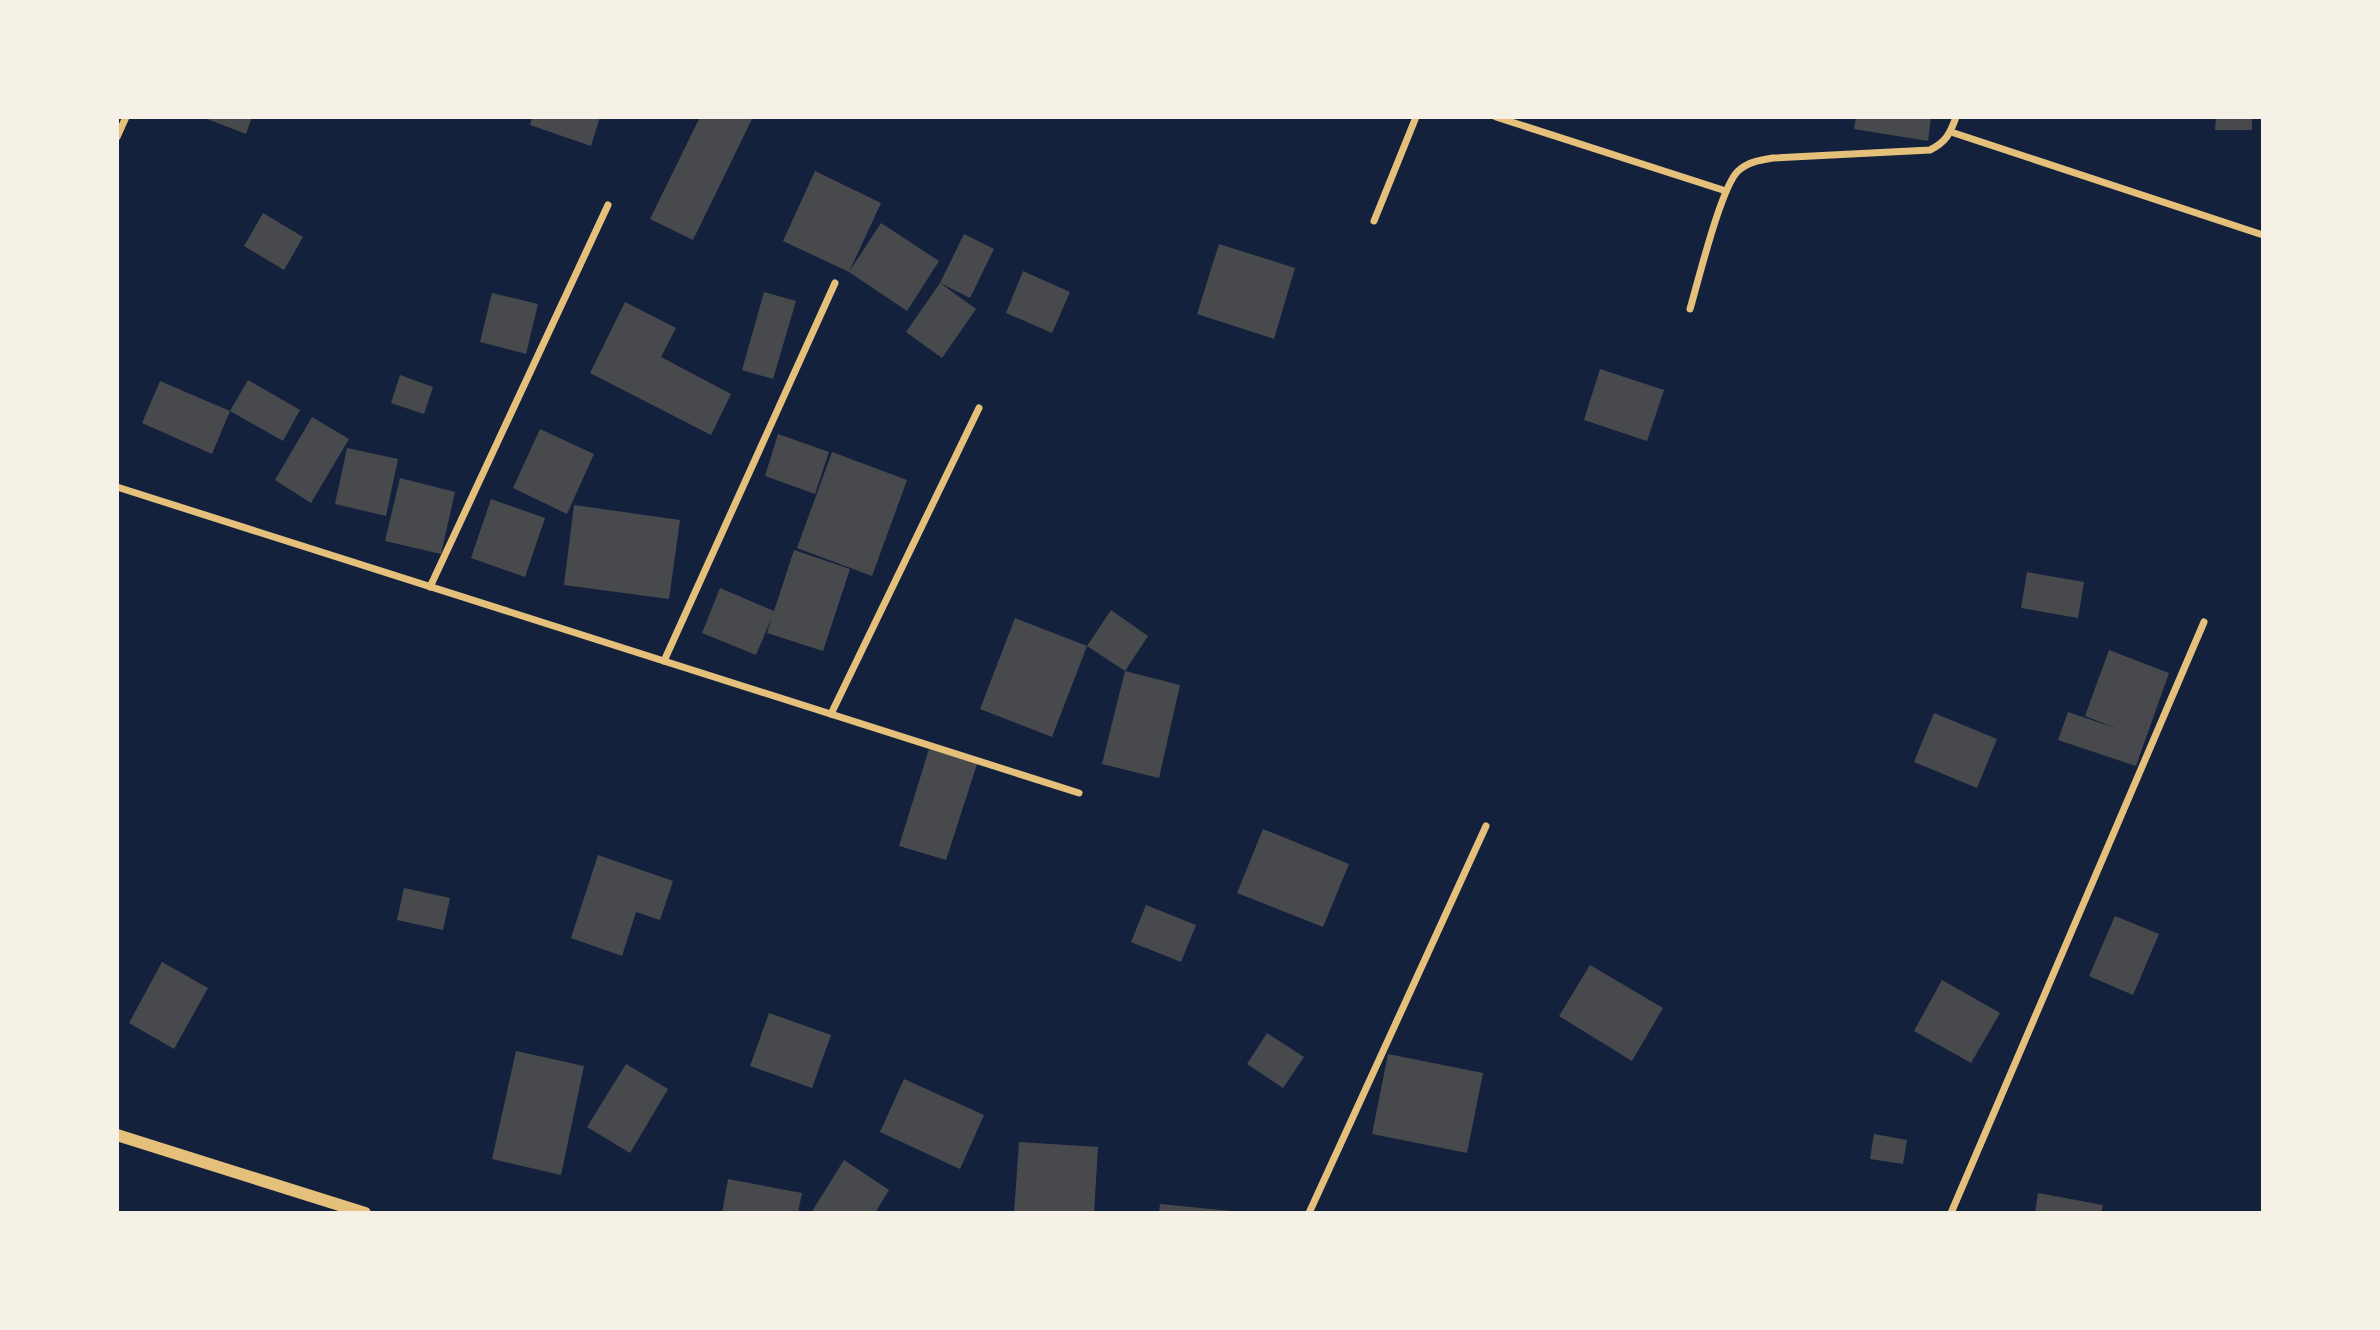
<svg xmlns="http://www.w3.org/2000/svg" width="2380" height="1330" font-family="'PT Sans',sans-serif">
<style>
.building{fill:#48494c}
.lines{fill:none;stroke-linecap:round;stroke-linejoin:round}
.minor{stroke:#e5c07b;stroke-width:7}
.tertiary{stroke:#e5c07b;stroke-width:12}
</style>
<rect width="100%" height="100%" fill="#14213d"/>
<g class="building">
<polygon points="202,117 252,117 246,134"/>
<polygon points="532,117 600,117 591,146 530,125"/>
<polygon points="700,117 753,117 693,240 650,219"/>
<polygon points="1856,117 1931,117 1928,141 1854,129"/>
<polygon points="2216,117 2252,117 2252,130 2215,130"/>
<polygon points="815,171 881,203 849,272 881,223 939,261 907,311 849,272 783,241"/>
<polygon points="263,213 303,237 284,270 244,246"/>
<polygon points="964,234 994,249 970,298 940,283"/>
<polygon points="1219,244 1295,268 1274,339 1197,314"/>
<polygon points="1023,271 1070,292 1052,333 1006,313"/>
<polygon points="940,283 976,309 942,358 906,332"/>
<polygon points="764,292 796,301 773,379 742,370"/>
<polygon points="492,293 538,304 526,354 480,342"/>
<polygon points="625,302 676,328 661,357 731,394 711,435 590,373"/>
<polygon points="1600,369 1664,390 1647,441 1584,420"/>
<polygon points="400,375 433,387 424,414 391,403"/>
<polygon points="248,380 300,410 283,441 230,411"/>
<polygon points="160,381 230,411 212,454 142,423"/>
<polygon points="312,417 349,439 311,503 275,480"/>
<polygon points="540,429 594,454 567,514 513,488"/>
<polygon points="778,434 829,452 815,494 765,476"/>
<polygon points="347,448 398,459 386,516 335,504"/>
<polygon points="832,452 907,480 872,576 797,548"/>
<polygon points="400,478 455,492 441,554 385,541"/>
<polygon points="491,499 545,518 525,577 471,558"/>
<polygon points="574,505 680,520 669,599 564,585"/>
<polygon points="794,550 850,569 823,651 767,633 772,617 756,655 702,633 720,588 774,611"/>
<polygon points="2027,572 2084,582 2078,618 2021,608"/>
<polygon points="1111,610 1148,636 1125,671 1087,646"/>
<polygon points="1015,618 1087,646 1052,737 980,709"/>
<polygon points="2109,650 2169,673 2136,766 2058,740 2068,712 2118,729 2085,716"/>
<polygon points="1125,671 1180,685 1159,778 1102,764"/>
<polygon points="1934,713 1997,739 1977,788 1914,762"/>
<polygon points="929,749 977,764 946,860 899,846"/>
<polygon points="1263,829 1349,864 1323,927 1237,893"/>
<polygon points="598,855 673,881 660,920 636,912 622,956 571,938"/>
<polygon points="404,888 450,898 443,930 397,920"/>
<polygon points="1146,905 1196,925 1181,962 1131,942"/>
<polygon points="2115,916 2159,934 2133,995 2089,976"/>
<polygon points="162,962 208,988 174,1049 129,1023"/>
<polygon points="1590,965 1663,1008 1632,1061 1559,1016"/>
<polygon points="1942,980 2000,1013 1971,1063 1914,1031"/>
<polygon points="769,1013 831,1035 812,1088 750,1066"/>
<polygon points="1267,1033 1304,1057 1283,1088 1247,1064"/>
<polygon points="516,1051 584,1066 561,1175 492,1159"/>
<polygon points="1388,1054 1483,1073 1467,1153 1372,1134"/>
<polygon points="626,1064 668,1089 630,1153 587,1127"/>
<polygon points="904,1079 984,1115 960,1169 880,1132"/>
<polygon points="1874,1134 1907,1140 1903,1164 1870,1159"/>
<polygon points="1019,1142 1098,1147 1094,1213 1014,1213"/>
<polygon points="844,1160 889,1190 875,1213 811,1213"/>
<polygon points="728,1179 802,1193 798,1213 722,1213"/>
<polygon points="2038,1193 2103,1205 2101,1213 2035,1213"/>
<polygon points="1160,1204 1231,1211 1231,1213 1159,1213"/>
</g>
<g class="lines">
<g class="minor">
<polyline points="1496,117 1726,191"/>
<polyline points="1951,132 2263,235"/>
<polyline points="117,137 126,117"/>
<polyline points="1374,221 1416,117"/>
<path d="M 1690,309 C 1698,282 1721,187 1738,171 C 1748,162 1760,160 1773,158 L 1930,150 C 1946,142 1950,134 1956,117"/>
<polyline points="117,487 1079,793"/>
<polyline points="430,587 608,205"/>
<polyline points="664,661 835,283"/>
<polyline points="831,714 979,408"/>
<polyline points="1309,1213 1486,826"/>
<polyline points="1951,1213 2204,622"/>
</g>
<polyline class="tertiary" points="117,1135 365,1213"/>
</g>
<rect width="2380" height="1330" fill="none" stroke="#f6f1e7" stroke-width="238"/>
</svg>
